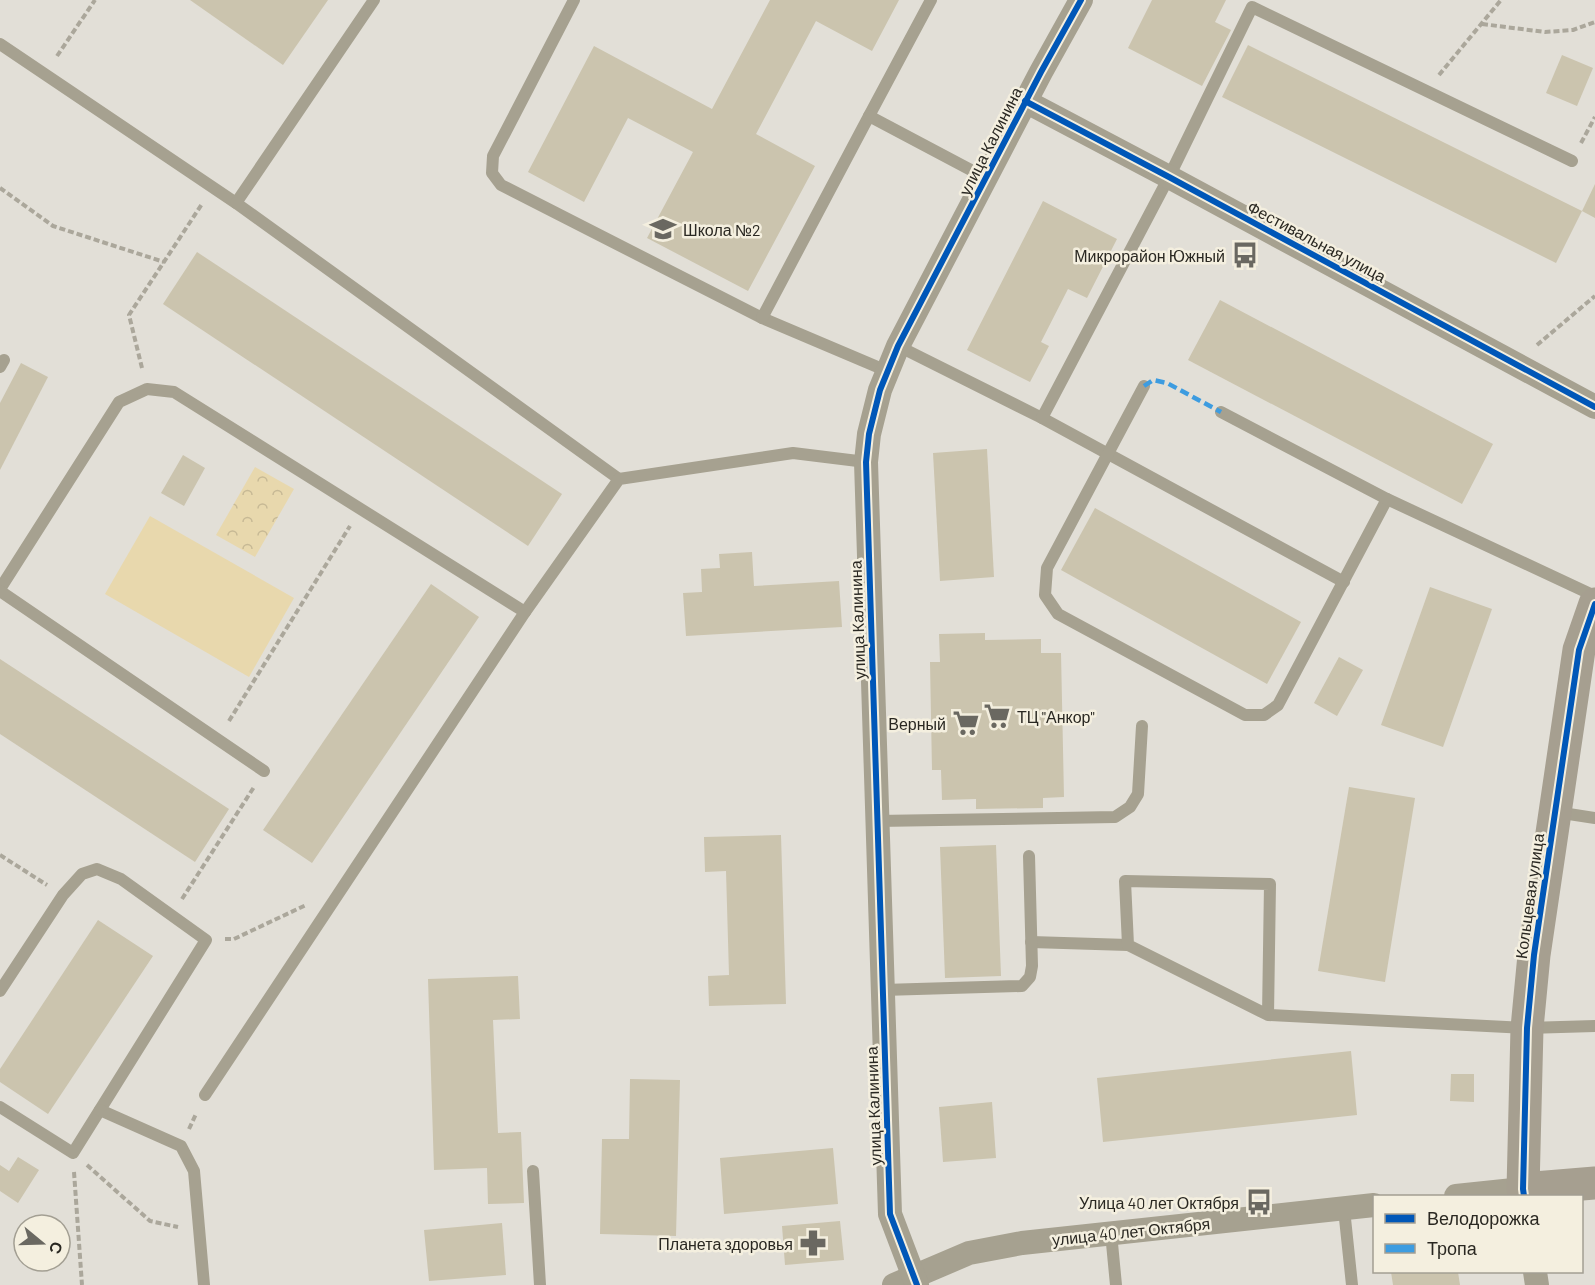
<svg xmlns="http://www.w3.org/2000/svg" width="1595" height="1285" font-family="Barlow,sans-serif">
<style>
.grass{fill:#e8d8ad}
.forest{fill:url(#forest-crowns)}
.building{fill:#cbc4ae}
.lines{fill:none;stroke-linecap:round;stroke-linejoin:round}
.path{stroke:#aba79b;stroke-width:4;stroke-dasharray:6 3;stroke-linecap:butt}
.lane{stroke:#a6a190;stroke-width:12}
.street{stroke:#a6a190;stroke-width:24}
.secondary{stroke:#a69f90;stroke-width:33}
.quiet{stroke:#3d9ce0;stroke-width:4.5;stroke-dasharray:9 4.5;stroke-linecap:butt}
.cycleway-casing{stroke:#f4efdf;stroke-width:10}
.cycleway{stroke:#0057b8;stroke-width:6}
.labels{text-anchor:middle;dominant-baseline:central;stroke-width:5;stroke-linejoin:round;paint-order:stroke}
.street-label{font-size:16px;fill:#2a2822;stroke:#f4efdf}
.poi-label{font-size:16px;fill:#2a2822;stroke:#f4efdf;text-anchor:end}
</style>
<defs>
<pattern id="forest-crowns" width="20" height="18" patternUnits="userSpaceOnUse" patternTransform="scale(1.5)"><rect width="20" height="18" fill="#e8d8ad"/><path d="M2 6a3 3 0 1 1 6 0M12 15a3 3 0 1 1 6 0" fill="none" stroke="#c7b995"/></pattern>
</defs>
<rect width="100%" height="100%" fill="#e2dfd7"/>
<polygon class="grass" points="150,516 294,598 249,677 105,594"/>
<polygon class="forest" points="255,467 294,489 255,557 216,535"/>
<g class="building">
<polygon points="190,0 328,0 283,65"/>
<polygon points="770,0 899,0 872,51 816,21 756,134 815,166 748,291 647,238 693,152 628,118 584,202 528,172 594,46 712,109"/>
<polygon points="1152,0 1226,0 1215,22 1231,30 1202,86 1128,48"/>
<polygon points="1248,45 1582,211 1556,263 1222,97"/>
<polygon points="1562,55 1593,68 1577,106 1546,93"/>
<polygon points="1595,184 1595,218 1582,211"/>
<polygon points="1043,201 1117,239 1087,298 1068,289 1041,342 1049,346 1030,382 967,350"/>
<polygon points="197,252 562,494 528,546 163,304"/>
<polygon points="1220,300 1493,444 1462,504 1188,360"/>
<polygon points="21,363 48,377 0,470 0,403"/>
<polygon points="987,449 994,577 940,581 933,453"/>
<polygon points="183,455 205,468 184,506 161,493"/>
<polygon points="1095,508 1301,622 1267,684 1061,570"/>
<polygon points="752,552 754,586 839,581 842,627 686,636 683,593 702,592 701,569 720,568 719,554"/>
<polygon points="431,584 479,617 312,863 263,830"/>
<polygon points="1430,587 1492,609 1443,747 1381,725"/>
<polygon points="985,633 985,640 1041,639 1041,653 1061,653 1064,797 1043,798 1043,808 976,809 976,799 942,800 941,770 932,770 930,662 940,662 939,634"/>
<polygon points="1339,657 1363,670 1337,716 1314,703"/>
<polygon points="0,659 229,809 195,862 0,734"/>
<polygon points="1349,787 1415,798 1385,982 1318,971"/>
<polygon points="781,835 786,1004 709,1006 708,976 729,975 726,871 705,872 704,837"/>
<polygon points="996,845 1001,976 945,978 940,847"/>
<polygon points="98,920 153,956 48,1114 0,1082 0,1069"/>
<polygon points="518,976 520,1019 493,1020 498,1133 521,1132 524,1203 488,1204 487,1168 434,1170 428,979"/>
<polygon points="1351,1051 1357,1115 1103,1142 1097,1078"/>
<polygon points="1451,1074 1474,1074 1474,1102 1450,1101"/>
<polygon points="630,1079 680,1080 676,1236 600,1234 602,1139 629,1139"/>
<polygon points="992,1102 996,1158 943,1162 939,1107"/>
<polygon points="833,1148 838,1204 724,1214 720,1158"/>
<polygon points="18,1157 39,1170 18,1203 0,1191 0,1165 9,1171"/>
<polygon points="840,1221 844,1260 785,1265 782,1226"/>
<polygon points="502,1223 506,1275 429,1281 424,1230"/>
<polygon points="1391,1272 1458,1272 1460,1285 1393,1285"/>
</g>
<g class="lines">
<g class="path">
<polyline points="1482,24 1545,32 1573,30 1595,22"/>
<polyline points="57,56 95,0"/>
<polyline points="1439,75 1501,0"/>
<polyline points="1581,143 1595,117"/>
<polyline points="0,188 53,226 164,262"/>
<polyline points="1537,345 1595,296"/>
<polyline points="142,368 129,315 202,204"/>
<polyline points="229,721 350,526"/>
<polyline points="0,855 47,885"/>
<polyline points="182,899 254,787"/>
<polyline points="225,939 234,939 306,905"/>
<polyline points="189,1129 196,1114"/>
<polyline points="87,1165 150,1221 178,1227"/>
<polyline points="74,1172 82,1285"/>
</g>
<g class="lane">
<polyline points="574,0 493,156 492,173 501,185 762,318 887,371"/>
<polyline points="0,44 236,203 374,0"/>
<polyline points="869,116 931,0"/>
<polyline points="236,203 619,479"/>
<polyline points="762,318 869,116 986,178"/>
<polyline points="898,346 1042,418 1344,582"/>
<polyline points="0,367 4,360"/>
<polyline points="1144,386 1047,568 1045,595 1058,614 1245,715 1264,715 1278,705 1387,499"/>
<polyline points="1221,412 1387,499 1595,596"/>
<polyline points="1042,418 1169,177 1252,7 1572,161"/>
<polyline points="0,589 119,402 147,389 174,392 525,612"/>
<polyline points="0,591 264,771"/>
<polyline points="1556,812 1595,818"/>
<polyline points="877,821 1115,817 1130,807 1138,794 1142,726"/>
<polyline points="1031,942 1128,945"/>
<polyline points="883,990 1022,986 1030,977 1032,966 1029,856"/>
<polyline points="0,991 63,895 82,874 97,869 121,879 206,940 73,1153 0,1107"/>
<polyline points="1268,1015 1270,884 1125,881 1128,945 1268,1015 1527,1028 1595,1026"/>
<polyline points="205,1095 525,612 619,479 793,453 866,462"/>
<polyline points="100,1110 181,1146 194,1171 204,1285"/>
<polyline points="533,1171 540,1285"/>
<polyline points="1344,1209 1352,1285"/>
<polyline points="1111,1233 1116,1285"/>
</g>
<g class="street">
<polyline points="1025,101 1169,177 1595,407"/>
<polyline points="1456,1196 1523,1189 1524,1196"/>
<polyline points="1535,1272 1537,1285"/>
<polyline points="894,1285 969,1253 1022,1243 1374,1205"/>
<polyline points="917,1285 890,1214 866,462 869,434 880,390 898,346 1041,72 1081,0"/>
</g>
<polyline class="secondary" points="1595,604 1579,650 1534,955 1527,1028 1523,1189 1595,1183"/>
<polyline class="quiet" points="1144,386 1153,380 1167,383 1221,412"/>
<g class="cycleway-casing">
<g id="cycleway">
<polyline points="1025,101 1169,177 1595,407"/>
<polyline points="1524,1196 1523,1189 1527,1028 1534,955 1579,650 1595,604"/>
<polyline points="917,1285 890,1214 866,462 869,434 880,390 898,346 1041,72 1081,0"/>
</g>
</g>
<use href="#cycleway" class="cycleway"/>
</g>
<defs>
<g id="school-bare" transform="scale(2.07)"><path d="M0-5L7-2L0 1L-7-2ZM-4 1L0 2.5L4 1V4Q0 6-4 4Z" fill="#6a6861" stroke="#f4efdf" stroke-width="2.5" paint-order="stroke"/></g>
<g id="bus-bare" transform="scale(2.07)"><path d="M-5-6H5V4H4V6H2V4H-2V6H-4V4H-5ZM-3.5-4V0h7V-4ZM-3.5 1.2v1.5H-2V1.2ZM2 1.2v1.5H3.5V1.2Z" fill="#6a6861" stroke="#f4efdf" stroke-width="2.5" paint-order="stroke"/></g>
<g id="supermarket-bare" transform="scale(2.07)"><path d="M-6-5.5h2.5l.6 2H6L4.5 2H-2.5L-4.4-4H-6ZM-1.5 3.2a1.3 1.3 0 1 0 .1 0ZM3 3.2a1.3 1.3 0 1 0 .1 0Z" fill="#6a6861" stroke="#f4efdf" stroke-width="2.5" paint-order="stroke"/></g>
<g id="pharmacy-bare" transform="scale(2.07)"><path d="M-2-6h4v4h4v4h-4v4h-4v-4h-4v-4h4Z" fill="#6a6861" stroke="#f4efdf" stroke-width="2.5" paint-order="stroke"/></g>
</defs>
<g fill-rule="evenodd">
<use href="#school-bare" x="663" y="229"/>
<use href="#bus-bare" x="1245" y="255"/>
<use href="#supermarket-bare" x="997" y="716"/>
<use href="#supermarket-bare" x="966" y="723"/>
<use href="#bus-bare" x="1259" y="1202"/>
<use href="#pharmacy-bare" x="813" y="1243"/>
</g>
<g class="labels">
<g class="street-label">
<text transform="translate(990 141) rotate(-63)">улица Калинина</text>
<text transform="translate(1317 241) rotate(28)">Фестивальная улица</text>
<text transform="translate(857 620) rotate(-92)">улица Калинина</text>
<text transform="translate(1529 896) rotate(-82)">Кольцевая улица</text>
<text transform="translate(873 1106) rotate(-92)">улица Калинина</text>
<text transform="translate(1131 1231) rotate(-6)">улица 40 лет Октября</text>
</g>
<g class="poi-label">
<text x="683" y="229" text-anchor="start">Школа №2</text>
<text x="1225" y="255">Микрорайон Южный</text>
<text x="1017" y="716" text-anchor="start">ТЦ "Анкор"</text>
<text x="946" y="723">Верный</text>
<text x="1239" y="1202">Улица 40 лет Октября</text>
<text x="793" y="1243">Планета здоровья</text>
</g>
</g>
<rect x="1373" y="1195" width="210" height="78" fill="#f4efdf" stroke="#a39f93" stroke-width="1.5"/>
<rect x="1385" y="1214" width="30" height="9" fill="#0057b8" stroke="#a39f93" stroke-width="1.5"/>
<text x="1427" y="1225" font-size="18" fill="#2a2822">Велодорожка</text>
<rect x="1385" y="1244" width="30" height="9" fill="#3d9ce0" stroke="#a39f93" stroke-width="1.5"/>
<text x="1427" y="1255" font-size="18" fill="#2a2822">Тропа</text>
<g transform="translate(42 1243) rotate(109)"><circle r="28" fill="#f4efdf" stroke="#a39f93" stroke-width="1.5"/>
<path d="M0-4.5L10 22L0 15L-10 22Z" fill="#6a6861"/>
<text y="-9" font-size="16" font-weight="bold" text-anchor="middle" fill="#2a2822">С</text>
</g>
</svg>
